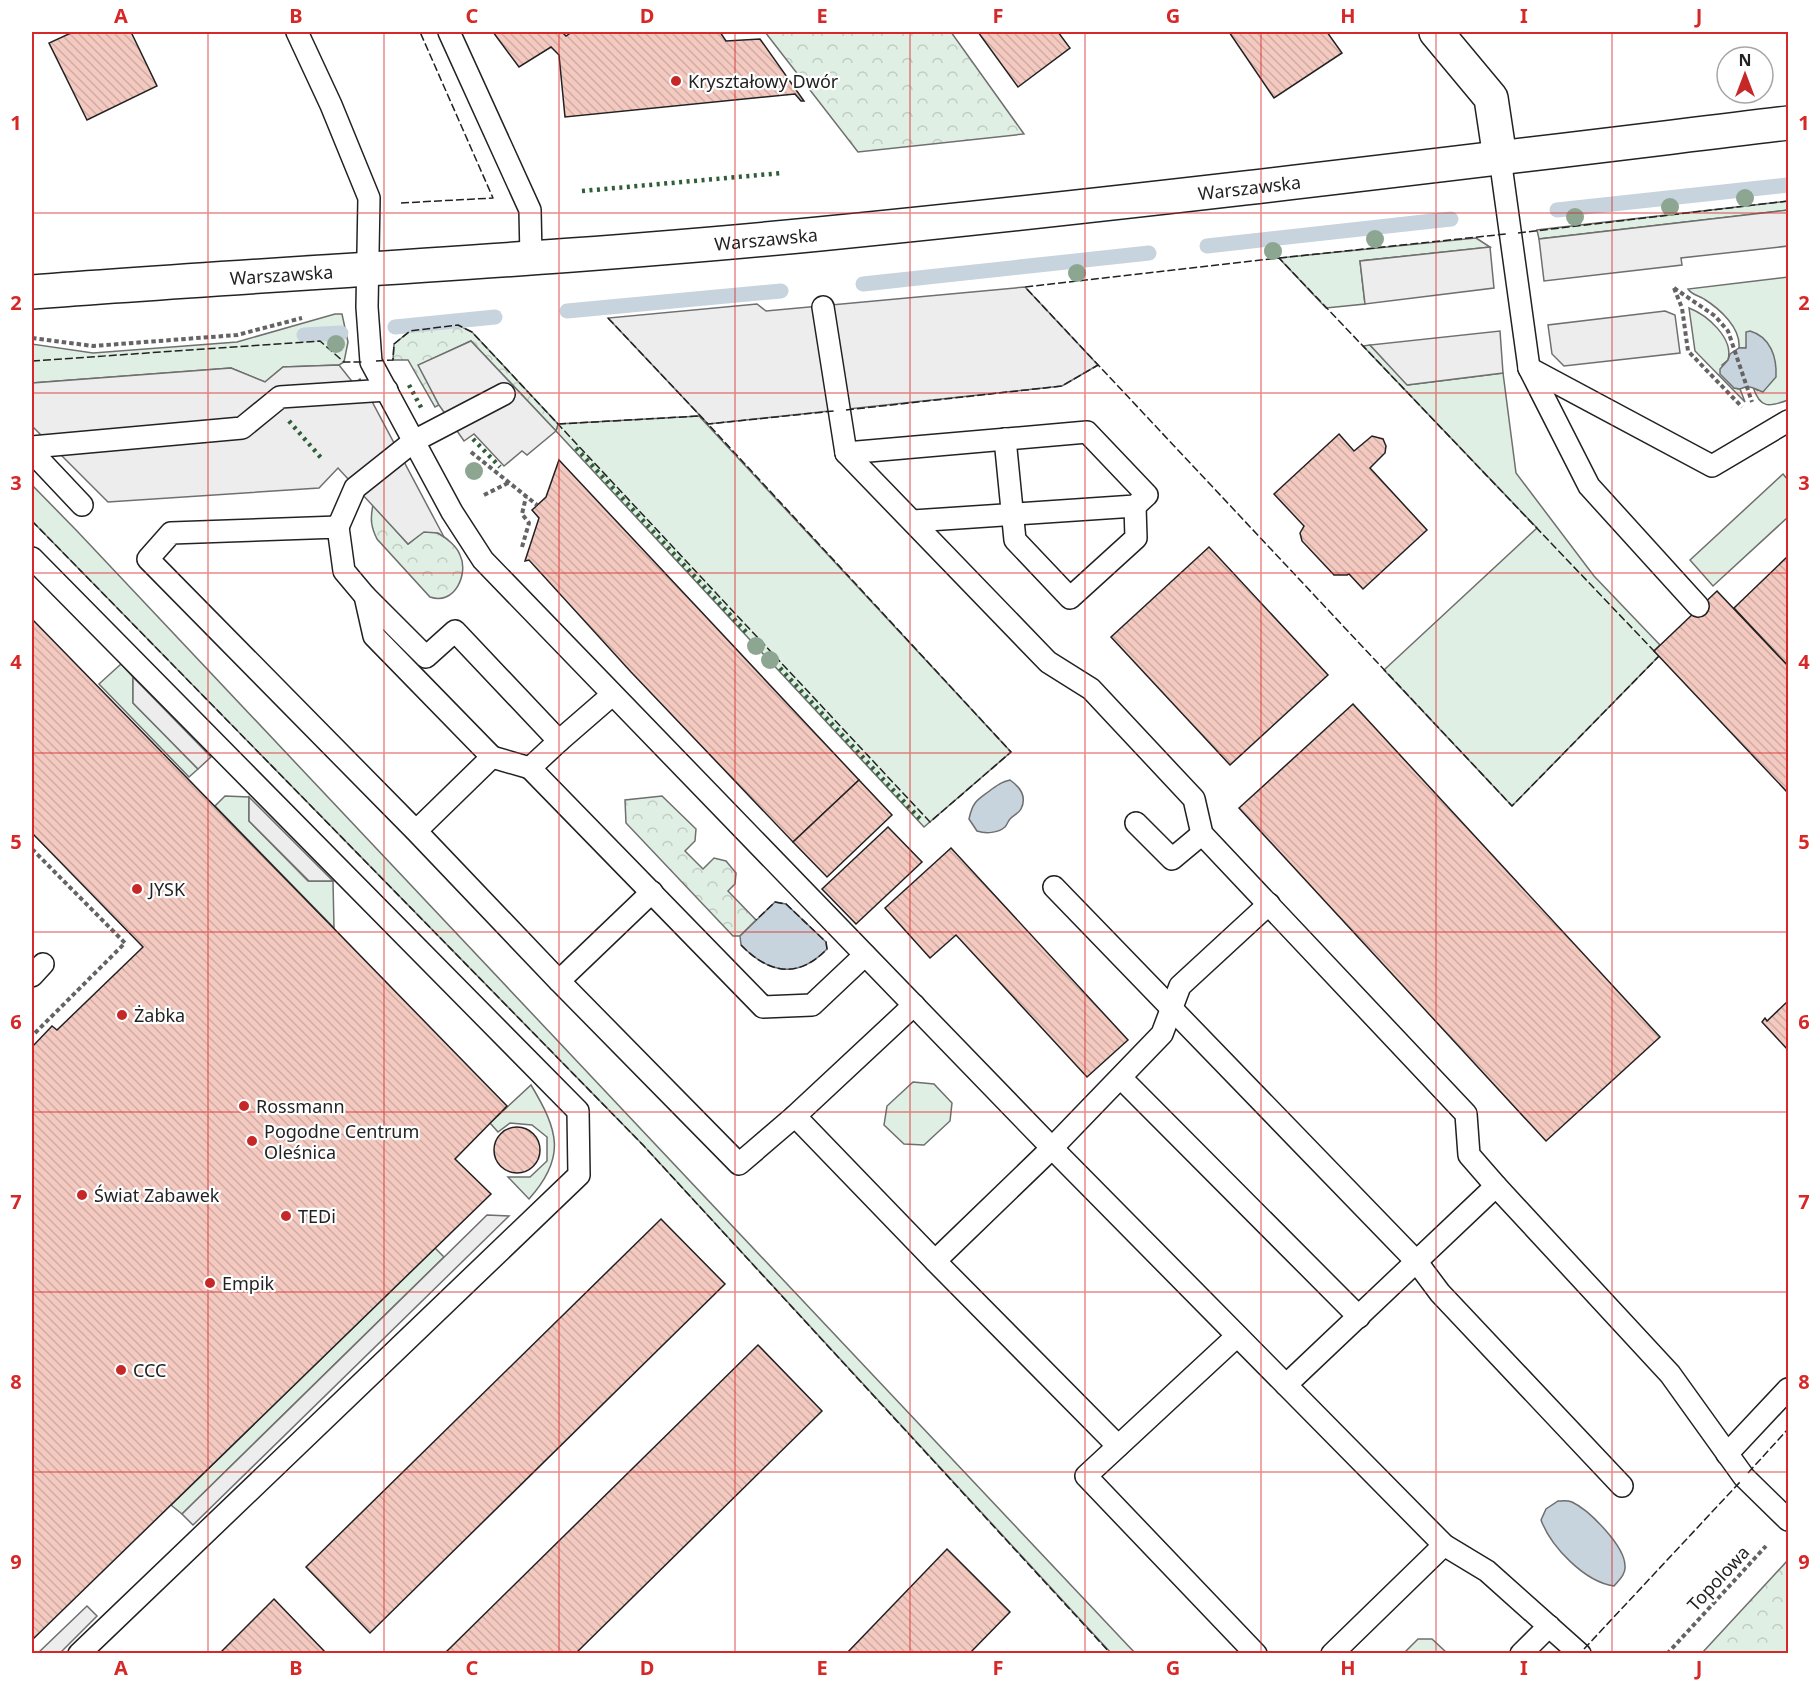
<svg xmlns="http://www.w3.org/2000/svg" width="1820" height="1685" font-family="'Noto Sans',sans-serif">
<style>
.green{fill:#e0efe3;stroke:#6f6f6f;stroke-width:1.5}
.forest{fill:url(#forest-crowns);stroke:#6f6f6f;stroke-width:1.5}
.parking{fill:#ededed;stroke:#6f6f6f;stroke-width:1.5}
.water{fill:#c7d3dd;stroke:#6f6f6f;stroke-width:1.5}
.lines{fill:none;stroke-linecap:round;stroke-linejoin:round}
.stream{stroke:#c7d3dd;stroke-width:15}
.building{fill:url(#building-back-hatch);stroke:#222;stroke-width:1.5}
.service-casing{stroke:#222;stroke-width:24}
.minor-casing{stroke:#222;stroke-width:36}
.secondary-casing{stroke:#222;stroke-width:36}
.path{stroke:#646464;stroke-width:4;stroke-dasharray:4.5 3;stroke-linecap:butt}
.service{stroke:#fff;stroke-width:21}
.minor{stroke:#fff;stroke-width:33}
.secondary{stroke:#fff;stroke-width:33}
.hedge{stroke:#2f5e38;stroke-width:4.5;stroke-dasharray:3 4.5;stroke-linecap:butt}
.fence{stroke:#222;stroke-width:1.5;stroke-dasharray:8 3;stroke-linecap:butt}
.tree{fill:#8da692}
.grid{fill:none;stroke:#d62828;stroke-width:1.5;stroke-opacity:0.55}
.poi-dot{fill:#c62828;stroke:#fff;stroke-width:2}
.labels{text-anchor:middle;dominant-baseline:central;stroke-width:4.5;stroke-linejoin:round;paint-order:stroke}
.poi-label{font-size:18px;fill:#222;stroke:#fff;text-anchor:start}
.street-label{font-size:18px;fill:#222;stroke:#fff}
.neatline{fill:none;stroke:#d62828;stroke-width:2}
.grid-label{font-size:20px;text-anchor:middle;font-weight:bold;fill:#d62828}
</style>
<defs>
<pattern id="forest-crowns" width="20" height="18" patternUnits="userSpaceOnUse" patternTransform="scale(1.5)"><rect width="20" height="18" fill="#e0efe3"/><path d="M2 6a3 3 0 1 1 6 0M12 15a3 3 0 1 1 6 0" fill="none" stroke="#c0cdc2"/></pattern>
<pattern id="building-back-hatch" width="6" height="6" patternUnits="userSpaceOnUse" patternTransform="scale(1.5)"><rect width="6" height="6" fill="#f3c9c0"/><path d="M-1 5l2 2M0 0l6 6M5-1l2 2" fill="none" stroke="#d0aca5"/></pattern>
</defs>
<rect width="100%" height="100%" fill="#fff"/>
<g class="green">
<polygon points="1788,201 1788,210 1539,239 1537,230"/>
<polygon points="1476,238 1490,247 1360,261 1365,304 1326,308 1279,258"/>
<path d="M 1788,277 L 1788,400 C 1769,407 1760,409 1753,387 L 1757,390 L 1747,344 L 1746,348 L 1739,348 C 1741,328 1720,309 1704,299 C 1698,295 1692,295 1688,289 Z"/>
<path d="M 1689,308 C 1707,315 1734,338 1728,360 L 1722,365 L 1734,388 L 1740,389 L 1745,402 L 1695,351 Z"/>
<polygon points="335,314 342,314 348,342 344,362 339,365 283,367 265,382 231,368 32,383 32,344 93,353 237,342"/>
<polygon points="1370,345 1408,385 1503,373 1516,473 1594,576 1660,645 1654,651 1659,656 1512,806 1384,670 1537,528 1363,346"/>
<polygon points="699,416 1011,752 924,827 556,431 558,424"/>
<polygon points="1783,474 1788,480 1788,517 1713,586 1690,560"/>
<polygon points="32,485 77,531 1135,1653 1111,1653 643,1145 32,521"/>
<polygon points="121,664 133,677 133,703 198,769 189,777 99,684"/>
<polygon points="225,796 249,797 249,821 308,881 333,881 334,928 215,806"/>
<polygon points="913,1082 934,1084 952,1103 950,1121 924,1145 904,1144 884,1125 887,1106"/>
<path d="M 531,1085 C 558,1130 567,1157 529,1199 L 508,1177 L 530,1177 L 547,1161 L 547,1137 L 532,1125 L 510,1123 L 498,1132 L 490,1123 Z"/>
<polygon points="435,1248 444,1257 182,1514 171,1505"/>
<polygon points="1418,1639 1432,1639 1447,1653 1404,1653"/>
</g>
<g class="forest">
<polygon points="765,32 951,32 1024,134 858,152"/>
<polygon points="458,325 472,332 558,424 556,431 471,341 419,365 439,405 435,407 408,360 393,360 394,344 410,331"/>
<path d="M 373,505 L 408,544 C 413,541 418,535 423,532 C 428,530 436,532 441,535 C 448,539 457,547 460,555 C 469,573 455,606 430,597 L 377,539 C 371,527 370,519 373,505 Z"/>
<polygon points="662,796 696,829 695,841 685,851 703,869 714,858 726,861 736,873 735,884 728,891 756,920 740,936 733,936 626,823 625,800"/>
<polygon points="1788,1560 1788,1653 1702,1653"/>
</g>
<g class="parking">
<polygon points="1788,210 1788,246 1681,258 1682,265 1544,281 1539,239"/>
<polygon points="1490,247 1494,288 1365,304 1360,261"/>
<polygon points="1025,287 1098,365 1062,386 708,424 608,318 757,304 766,311"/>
<polygon points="1665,311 1675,315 1680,353 1564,366 1552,354 1548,325"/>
<polygon points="1500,331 1503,373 1407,385 1370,345"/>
<polygon points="471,341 556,431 527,455 522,451 504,466 474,434 464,441 439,405 418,365"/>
<polygon points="339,365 354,384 360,379 444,537 438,533 424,532 408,544 338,468 319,488 108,502 32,426 32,383 231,368 265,382 283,367"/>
<polygon points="133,677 211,757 198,769 133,703"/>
<polygon points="249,797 333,881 309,881 249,821"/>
<polygon points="487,1215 509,1216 193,1525 182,1514"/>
<polygon points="87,1606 97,1616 60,1653 38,1653"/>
</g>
<g class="water">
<path d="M 1750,331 C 1771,337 1777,358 1776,377 L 1763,392 C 1754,389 1750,384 1740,389 L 1734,388 L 1720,374 L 1720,369 L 1728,360 L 1730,354 L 1739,348 L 1746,348 L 1746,332 Z"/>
<path d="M 1010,780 C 1020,787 1027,797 1021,809 C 1019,813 1014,815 1010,819 C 1008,821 1007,825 1005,827 C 998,833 986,834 977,831 L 969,819 C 973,800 978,800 992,789 C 999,784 1002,782 1010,780 Z"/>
<path d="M 775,902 L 786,904 L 826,942 L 827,949 C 798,979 769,974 741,945 L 740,936 Z"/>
<path d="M 1558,1501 C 1562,1501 1567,1500 1572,1502 C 1589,1510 1625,1546 1625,1566 C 1626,1574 1619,1580 1614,1586 C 1585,1582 1551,1547 1541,1520 L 1546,1509 Z"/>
</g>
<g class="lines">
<g class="stream">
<polyline points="1557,210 1788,185"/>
<polyline points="1207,246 1451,219"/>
<polyline points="863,284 1149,253"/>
<polyline points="567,311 781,291"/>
<polyline points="395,327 495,317"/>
<polyline points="304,335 341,333"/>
</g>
</g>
<g class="building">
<polygon points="73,32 131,32 157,86 87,120 49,43"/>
<polygon points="493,32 562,32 566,36 572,32 720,32 726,41 760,39 804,101 801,101 795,94 565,117 559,55 551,47 519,67"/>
<polygon points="978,32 1058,32 1070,48 1018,87"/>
<polygon points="1229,32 1327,32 1342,53 1274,98"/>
<polygon points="1339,434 1354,451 1372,436 1383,439 1386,446 1385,453 1370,468 1427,530 1363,589 1349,574 1347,575 1334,575 1302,541 1300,533 1304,526 1274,494"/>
<polygon points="559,460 859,780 793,842 631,672 529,560 525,561 539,518 532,510 546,497"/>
<polygon points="1209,547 1328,675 1230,765 1111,637"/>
<polygon points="1788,556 1788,666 1734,608"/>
<polygon points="1717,591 1788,666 1788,793 1654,651"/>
<polygon points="32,619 507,1106 455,1159 491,1194 32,1640 32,1047 52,1026 57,1030 143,947 32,833"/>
<polygon points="1353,704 1660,1037 1546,1141 1239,808"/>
<polygon points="859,780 892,815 827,877 793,842"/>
<polygon points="888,827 922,862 856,924 822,889"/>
<polygon points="951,848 1128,1040 1087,1077 956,935 930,958 885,908"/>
<polygon points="1788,1001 1788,1050 1762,1022 1765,1018 1767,1021"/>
<circle cx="517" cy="1150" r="23"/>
<polygon points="661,1219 725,1284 370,1633 306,1567"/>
<polygon points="758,1345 822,1411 575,1654 444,1654"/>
<polygon points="947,1549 1010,1612 969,1654 846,1654"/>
<polygon points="274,1599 327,1654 219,1654"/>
</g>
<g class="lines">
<g class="service-casing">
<g id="service">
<polyline points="297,32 331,105 369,198 367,307 371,362 452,512 483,560 1052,1148 1444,1545 1487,1571 1580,1654"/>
<polyline points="449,32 530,210 531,257"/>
<polyline points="1500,158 1529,368 1589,486 1698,606"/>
<polyline points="823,307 846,453 1048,662 1091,689 1194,799 1202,834 1466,1114 1469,1155 1496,1186"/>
<polyline points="1529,368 1712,466 1788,421"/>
<polyline points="1005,439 1015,540 1070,598 1136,538 1135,506"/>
<polyline points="32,447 242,428 280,397 387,390"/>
<polyline points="32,452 82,505"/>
<polyline points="846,453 1087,432 1147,495 1135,506 913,521"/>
<polyline points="338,527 355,488 414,441 504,394"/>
<polyline points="32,558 578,1111 579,1175 79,1654"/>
<polyline points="365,596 426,657 455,631 559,741 612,695"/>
<polyline points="559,741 530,768 763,1007 812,1005 865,955"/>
<polyline points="492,757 530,768"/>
<polyline points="1136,823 1172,859 1202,834"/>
<polyline points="416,831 492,757 374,636 365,596 344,571 338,527 171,533 148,559 416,831 559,981 739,1164 795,1116 914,1005"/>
<polyline points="1054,887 1416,1261 1440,1293 1622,1486"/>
<polyline points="32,976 43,964"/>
<polyline points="559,981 652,892"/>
<polyline points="1121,1078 1359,1317"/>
<polyline points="795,1116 935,1261 1118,1446"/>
<polyline points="935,1261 1052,1148 1162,1034 1180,986 1269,904"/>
<polyline points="1237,1336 1086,1476 1256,1654"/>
<polyline points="1286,1385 1496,1186 1670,1374 1744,1477 1788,1520"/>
<polyline points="1727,1454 1788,1389"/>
<polyline points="1332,1654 1444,1545"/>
<polyline points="1521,1654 1549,1626"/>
</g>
</g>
<g class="minor-casing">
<polyline id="minor" points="1436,32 1491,98 1500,158"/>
</g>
<g class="secondary-casing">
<g id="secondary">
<path id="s1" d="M 32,292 C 294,272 557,260 819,234 C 1143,202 1465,162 1788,123"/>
</g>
</g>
<g class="path">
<polyline points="1674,288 1715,316 1728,331 1752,402"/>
<polyline points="1674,288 1682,308 1688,351 1742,407"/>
<polyline points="32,338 93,346 237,335 302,318"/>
<polyline points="471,452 537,505"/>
<polyline points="484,495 508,483"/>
<polyline points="522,547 529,523 522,514 526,497"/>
<polyline points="32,849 125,943 32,1036"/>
<polyline points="1667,1654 1766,1546"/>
</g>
<use href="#service" class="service"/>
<use href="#minor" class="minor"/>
<use href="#secondary" class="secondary"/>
<g class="hedge">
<polyline points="582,191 782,173"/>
<polyline points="409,385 423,411"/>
<polyline points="289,421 323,460"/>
<polyline points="473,439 500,467"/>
<polyline points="576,448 747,633"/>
<polyline points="780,668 922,821"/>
</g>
<g class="fence">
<polyline points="401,203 493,198 420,32"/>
<polyline points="1518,233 1788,201"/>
<polyline points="1279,258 1506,234"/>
<polyline points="608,318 708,424 834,411"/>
<polyline points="32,361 320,341 344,362 364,362"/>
<polyline points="376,361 393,360 394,344 410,331 458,325 472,332 930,822 1011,752 708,424"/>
<polyline points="846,410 1062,386 1098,365"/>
<polyline points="558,424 699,416"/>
<polyline points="32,521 643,1145 1111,1654"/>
<polyline points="1655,652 1279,258 1025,287 1512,806 1659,656"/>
<path d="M 741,945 C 769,974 798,979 827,949 L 826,942 L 786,904 L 775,902 L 756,920"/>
<polyline points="1748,1473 1788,1429"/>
<polyline points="1584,1649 1740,1482"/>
</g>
</g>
<g class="tree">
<circle cx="1745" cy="198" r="9"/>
<circle cx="1670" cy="207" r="9"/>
<circle cx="1575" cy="217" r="9"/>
<circle cx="1375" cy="239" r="9"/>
<circle cx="1273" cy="251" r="9"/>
<circle cx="1077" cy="273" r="9"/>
<circle cx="336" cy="344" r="9"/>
<circle cx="474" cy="471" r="9"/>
<circle cx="756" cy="646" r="9"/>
<circle cx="770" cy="660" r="9"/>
</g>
<path class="grid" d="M 208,32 L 208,1654M 384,32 L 384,1654M 559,32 L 559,1654M 735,32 L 735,1654M 910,32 L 910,1654M 1085,32 L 1085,1654M 1261,32 L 1261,1654M 1436,32 L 1436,1654M 1612,32 L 1612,1654M 32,213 L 1788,213M 32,393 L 1788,393M 32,573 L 1788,573M 32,753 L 1788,753M 32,932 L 1788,932M 32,1112 L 1788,1112M 32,1292 L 1788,1292M 32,1472 L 1788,1472"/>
<g class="poi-dot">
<circle cx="676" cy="81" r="6"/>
<circle cx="137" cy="889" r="6"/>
<circle cx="122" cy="1015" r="6"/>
<circle cx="244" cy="1106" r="6"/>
<circle cx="252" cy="1141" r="6"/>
<circle cx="82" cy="1195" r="6"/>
<circle cx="286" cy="1216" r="6"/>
<circle cx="210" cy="1283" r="6"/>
<circle cx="121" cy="1370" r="6"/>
</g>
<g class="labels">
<g class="poi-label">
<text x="688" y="81">Kryształowy Dwór</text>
<text x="149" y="889">JYSK</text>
<text x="134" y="1015">Żabka</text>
<text x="256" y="1106">Rossmann</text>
<text x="264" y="1131">Pogodne Centrum<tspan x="264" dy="21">Oleśnica</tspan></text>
<text x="94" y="1195">Świat Zabawek</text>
<text x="298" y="1216">TEDi</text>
<text x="222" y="1283">Empik</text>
<text x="133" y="1370">CCC</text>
</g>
<g class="street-label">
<text stroke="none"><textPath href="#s1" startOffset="1222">Warszawska</textPath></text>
<text stroke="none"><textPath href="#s1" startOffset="736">Warszawska</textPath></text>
<text stroke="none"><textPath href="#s1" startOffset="250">Warszawska</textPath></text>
<text transform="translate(1718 1578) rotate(-47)">Topolowa</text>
</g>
</g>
<rect width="1820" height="1685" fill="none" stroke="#ffffff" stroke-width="66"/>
<g transform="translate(1745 75)"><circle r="28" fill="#ffffff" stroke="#a7a7a7" stroke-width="1.5"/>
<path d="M0-4.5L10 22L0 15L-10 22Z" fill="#c62828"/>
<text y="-9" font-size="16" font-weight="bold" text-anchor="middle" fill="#222222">N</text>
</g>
<rect x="33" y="33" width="1754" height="1619" class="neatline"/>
<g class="grid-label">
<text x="121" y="23">A</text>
<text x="296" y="23">B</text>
<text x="472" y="23">C</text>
<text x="647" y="23">D</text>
<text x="822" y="23">E</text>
<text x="998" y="23">F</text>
<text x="1173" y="23">G</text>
<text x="1348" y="23">H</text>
<text x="1524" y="23">I</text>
<text x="1699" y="23">J</text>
<text x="16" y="130">1</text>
<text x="1804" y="130">1</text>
<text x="16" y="310">2</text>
<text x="1804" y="310">2</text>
<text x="16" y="490">3</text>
<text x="1804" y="490">3</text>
<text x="16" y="669">4</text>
<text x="1804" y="669">4</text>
<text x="16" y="849">5</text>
<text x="1804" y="849">5</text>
<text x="16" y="1029">6</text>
<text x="1804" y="1029">6</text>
<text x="16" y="1209">7</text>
<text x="1804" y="1209">7</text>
<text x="16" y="1389">8</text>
<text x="1804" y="1389">8</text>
<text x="16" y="1569">9</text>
<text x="1804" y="1569">9</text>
<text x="121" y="1675">A</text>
<text x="296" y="1675">B</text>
<text x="472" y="1675">C</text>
<text x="647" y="1675">D</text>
<text x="822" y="1675">E</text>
<text x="998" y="1675">F</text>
<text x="1173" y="1675">G</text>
<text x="1348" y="1675">H</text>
<text x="1524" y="1675">I</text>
<text x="1699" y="1675">J</text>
</g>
</svg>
